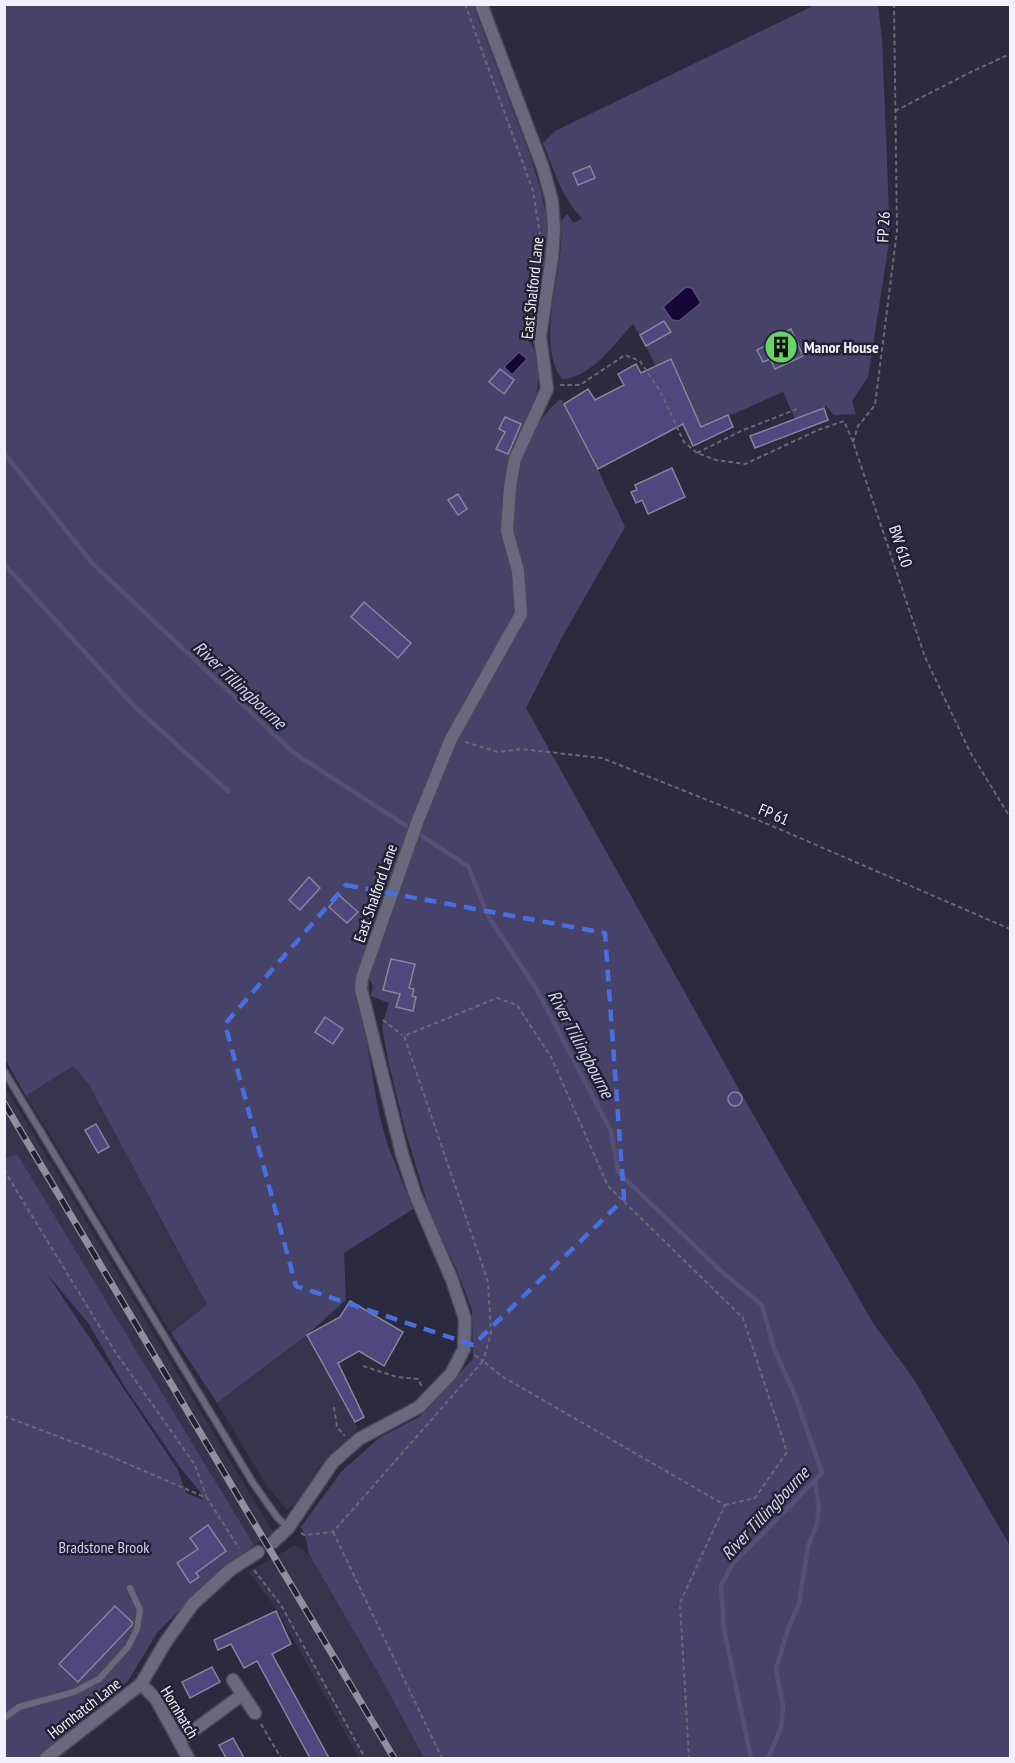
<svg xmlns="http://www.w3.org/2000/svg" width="1015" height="1763" font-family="'PT Sans Narrow',sans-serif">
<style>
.built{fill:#37354e}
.green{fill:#474368;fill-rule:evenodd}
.water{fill:#150839;stroke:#574e74;stroke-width:1.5}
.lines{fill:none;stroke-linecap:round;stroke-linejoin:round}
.stream{stroke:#574e74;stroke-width:4.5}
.building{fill:#4e487e;stroke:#86859c;stroke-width:1.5}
.service-casing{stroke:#494858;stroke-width:9}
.minor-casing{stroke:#494858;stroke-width:15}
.path{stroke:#686778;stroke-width:2;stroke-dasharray:4.5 3;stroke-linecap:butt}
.service{stroke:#69687f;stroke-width:6}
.minor{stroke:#69687f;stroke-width:12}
.rail-casing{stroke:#908fa0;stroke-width:7}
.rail{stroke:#222133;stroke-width:4.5;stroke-dasharray:14;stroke-linecap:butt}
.marked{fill:none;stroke:#476fe0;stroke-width:4.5;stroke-dasharray:12 8;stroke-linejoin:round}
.labels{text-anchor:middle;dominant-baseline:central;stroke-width:5;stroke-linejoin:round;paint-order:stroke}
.street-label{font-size:16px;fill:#f1f1fe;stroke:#222133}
.poi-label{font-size:16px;font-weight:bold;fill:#f1f1fe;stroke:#222133;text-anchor:start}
.park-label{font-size:16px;fill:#d1cff2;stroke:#222133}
.water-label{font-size:18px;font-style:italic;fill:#d4d3f5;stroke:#222133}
</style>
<rect width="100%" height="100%" fill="#2c2a3e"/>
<g class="built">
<polygon points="73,1066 88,1083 207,1306 171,1333 26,1096"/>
<polygon points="4,1085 273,1532 254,1545 17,1155 5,1159"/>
<polygon points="307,1335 358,1428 318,1468 301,1499 287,1510 266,1485 217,1403"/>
<polygon points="295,1545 309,1554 377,1671 424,1758 359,1758 276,1608 249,1572"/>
</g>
<g class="green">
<path d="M 4,5 L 473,5 L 529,153 L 541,191 L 547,220 L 547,242 L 537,309 L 528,340 C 534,347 535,353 537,361 C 545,407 513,437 504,479 C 500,497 502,517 502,535 C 517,513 510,509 515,486 C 521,455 535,418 561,399 L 576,423 L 625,527 L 561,639 L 526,708 L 750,1109 L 873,1323 L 915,1381 L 1010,1546 L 1010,1758 L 424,1758 L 377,1671 L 309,1554 L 305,1535 L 301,1527 L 341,1472 L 379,1438 L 419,1417 L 473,1359 L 472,1310 L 456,1268 L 432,1218 L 406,1133 L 388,1060 L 382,1026 L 389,1003 L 371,996 L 373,986 L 369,979 L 391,908 L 370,939 L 361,1009 L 379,1114 L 388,1146 L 413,1209 L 344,1253 L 346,1300 L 307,1335 L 217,1403 L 171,1333 L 207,1305 L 88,1083 L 73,1066 L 26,1096 L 5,1059 Z"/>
<path d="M 815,5 L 878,5 L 882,39 L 890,236 L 868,377 L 852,401 L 856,414 L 834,415 L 826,406 L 795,419 L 783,392 L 688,434 L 646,346 L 633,324 C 614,344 591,378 562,379 C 537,346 559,283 561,244 C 562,236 561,228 561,221 L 567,214 L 574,223 L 582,218 C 563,200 553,168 543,143 L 555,131 Z"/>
<path d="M 17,1154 L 254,1545 L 212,1577 L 157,1633 L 128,1681 L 38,1758 L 5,1758 L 4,1159 ZM 47,1274 L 89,1324 L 123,1384 L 179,1466 L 201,1493 L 203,1500 L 186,1493 L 178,1470 Z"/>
</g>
<g class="water">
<polygon points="686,287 692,288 701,303 679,321 672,320 663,307"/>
<polygon points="519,352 527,359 512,375 504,367"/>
</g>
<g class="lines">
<g class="stream">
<polyline points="4,453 93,564 294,753 468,866 488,916 537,990 611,1131 618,1172 722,1272 762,1305 774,1348 796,1398 822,1473 732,1565 721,1586 724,1629 751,1758"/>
<polyline points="4,564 135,707 228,791"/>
<polyline points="768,1758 781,1728 783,1705 776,1669 789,1626 799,1604 808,1546 817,1524 819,1507 815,1481"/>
</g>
</g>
<g class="building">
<polygon points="590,166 595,178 578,185 573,173"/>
<polygon points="664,321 671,332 646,346 640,335"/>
<polygon points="791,329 803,356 775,369 770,359 763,362 757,350 767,345 766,341"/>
<polygon points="671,359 701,427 728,415 733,427 693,446 683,424 598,469 564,404 588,389 595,400 624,385 618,374 636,364 641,373"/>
<polygon points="500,369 514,380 504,394 489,382"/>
<polygon points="824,408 828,420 755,448 750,436"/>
<polygon points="505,417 521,424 508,454 496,449 505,432 499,429"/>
<polygon points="672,468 685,497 648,514 642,500 636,503 631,492 637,490 635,485"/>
<polygon points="458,494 467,509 458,515 448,500"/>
<polygon points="364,602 411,643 398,658 351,617"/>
<polygon points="309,877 320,888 300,910 289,900"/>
<polygon points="339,895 358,912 347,923 329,907"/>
<polygon points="391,959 415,964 409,988 414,989 412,996 416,997 413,1011 396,1007 400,994 383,990"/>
<polygon points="325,1017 343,1029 333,1044 315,1032"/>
<circle cx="735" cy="1099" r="7"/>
<polygon points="96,1124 109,1147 98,1153 85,1130"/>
<polygon points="350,1301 403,1332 384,1366 359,1351 338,1363 364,1417 355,1422 307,1335 340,1317"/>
<polygon points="208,1525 226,1551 196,1573 199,1577 190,1583 177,1563 198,1549 190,1538"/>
<polygon points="115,1606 133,1623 132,1625 78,1682 59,1664"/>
<polygon points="276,1611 291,1644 272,1654 329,1758 310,1758 257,1661 244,1668 231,1644 218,1650 214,1640"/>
<polygon points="212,1667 220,1682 190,1698 182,1682"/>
<polygon points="233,1738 244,1758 226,1758 219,1745"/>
</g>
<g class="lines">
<g class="service-casing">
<g id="service">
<polyline points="4,1071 253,1483 277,1517 288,1528"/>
<polyline points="4,1718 19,1707 74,1692 99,1679 128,1647 137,1629 140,1610 130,1588"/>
</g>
</g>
<g class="minor-casing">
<g id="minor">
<polyline points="273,1542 288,1528 333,1462 359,1439 419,1407 451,1374 464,1349 465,1319 452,1280 415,1194 402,1154 361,989 362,978 418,820 451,739 521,614 518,571 507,531 510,487 515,459 547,389 540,336 552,257 554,229 552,201 543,168 481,4"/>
<polyline points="233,1680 255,1713"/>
<polyline points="141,1684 156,1699 188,1758"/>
<polyline points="179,1741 242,1695"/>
<polyline points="46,1758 141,1684 165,1643 193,1604 230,1570 258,1552"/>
</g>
</g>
<g class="path">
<polyline points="465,4 533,191 540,234"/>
<polyline points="895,111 971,72 1010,54"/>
<polyline points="534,283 532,281 539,245"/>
<polyline points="560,385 580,385 625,355 640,361 660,391 684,442 697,453 716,460 745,464 818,430 844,421 853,442 925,657 970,752 1010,817"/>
<polyline points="853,442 858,426 875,405 897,231 894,4"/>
<polyline points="697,453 741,431 797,409"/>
<polyline points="465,742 498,752 521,749 602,758 770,825 1010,929"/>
<polyline points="383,1020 402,1035"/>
<polyline points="4,1170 114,1350 195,1465 207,1498"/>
<polyline points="475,1355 483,1361 491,1333 488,1282 404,1036 497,998 517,1005 551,1057 608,1186 743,1318 787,1452 755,1498 725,1505"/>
<polyline points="363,1366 397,1377 418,1379 422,1387"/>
<polyline points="334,1407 337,1427 345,1436"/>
<polyline points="4,1416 107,1455 207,1498 239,1548"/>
<polyline points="333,1532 442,1758"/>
<polyline points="301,1533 305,1535 333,1532 483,1361 503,1377 725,1505 680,1603 689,1758"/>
<polyline points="254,1570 281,1605 365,1758"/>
<polyline points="261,1724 281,1758"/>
</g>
<use href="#service" class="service"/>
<use href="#minor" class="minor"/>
<g class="rail-casing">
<polyline id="rail" points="4,1103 394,1758"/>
</g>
<use href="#rail" class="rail"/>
</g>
<path class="marked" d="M 346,885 L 605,933 L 624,1199 L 473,1345 L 296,1286 L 225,1024 Z"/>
<defs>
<g id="building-disc" transform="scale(1.725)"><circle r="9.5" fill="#68d465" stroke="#222133"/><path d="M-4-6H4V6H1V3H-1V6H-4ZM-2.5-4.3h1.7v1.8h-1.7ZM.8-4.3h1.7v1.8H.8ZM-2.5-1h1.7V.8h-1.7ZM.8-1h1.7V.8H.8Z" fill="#111"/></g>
</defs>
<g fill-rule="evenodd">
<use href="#building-disc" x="781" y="347"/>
</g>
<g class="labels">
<g class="street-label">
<text transform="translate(883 227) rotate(-87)">FP 26</text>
<text transform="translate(532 288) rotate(-84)">East Shalford Lane</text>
<text transform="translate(901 546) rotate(72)">BW 610</text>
<text transform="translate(774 814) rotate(23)">FP 61</text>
<text transform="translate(375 893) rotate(-71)">East Shalford Lane</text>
<text transform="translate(84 1708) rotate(-38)">Hornhatch Lane</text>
<text transform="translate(180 1712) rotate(59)">Hornhatch</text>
</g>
<g class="poi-label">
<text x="804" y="347">Manor House</text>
</g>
<g class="park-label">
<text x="104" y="1547">Bradstone Brook</text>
</g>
<g class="water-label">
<text transform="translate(240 685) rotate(43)">River Tillingbourne</text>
<text transform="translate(581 1044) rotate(62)">River Tillingbourne</text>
<text transform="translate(765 1513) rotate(-47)">River Tillingbourne</text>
</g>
</g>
<rect width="1015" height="1763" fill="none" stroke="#f1f1fe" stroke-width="12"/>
</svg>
